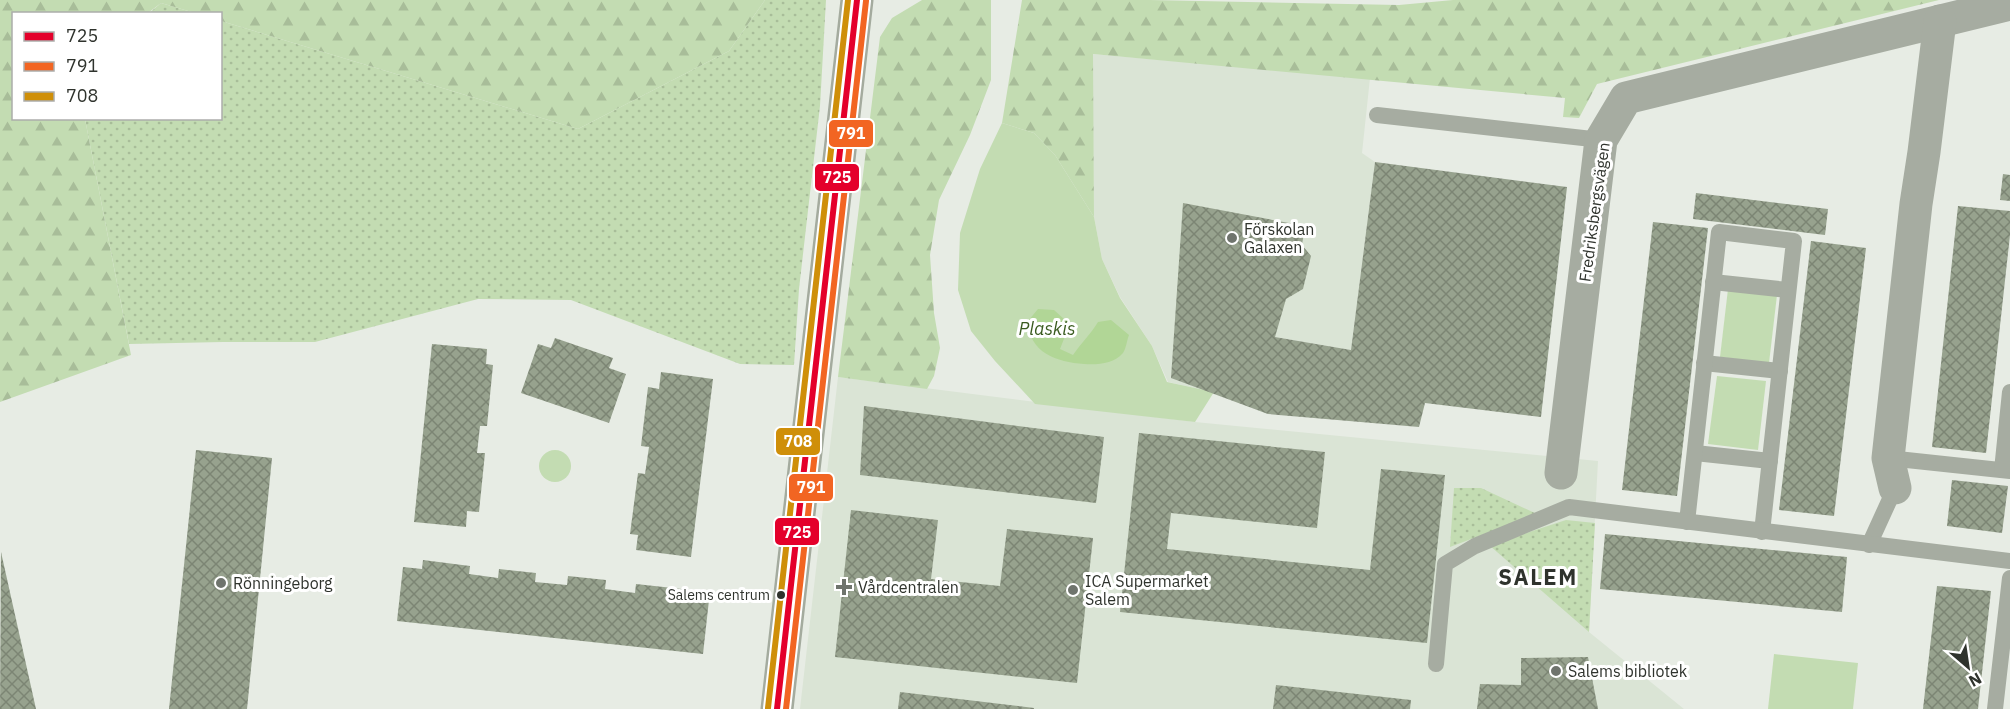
<svg xmlns="http://www.w3.org/2000/svg" width="2010" height="709" font-family="'IBM Plex Sans',sans-serif">
<style>
.built{fill:#dae4d5}
.grass{fill:url(#grass-dots)}
.forest{fill:url(#forest-firs)}
.park{fill:#c3dcb2}
.water{fill:#b1d696}
.building{fill:url(#building-cross-hatch)}
.lines{fill:none;stroke-linecap:round;stroke-linejoin:round}
.lane{stroke:#a6aca1;stroke-width:16}
.street{stroke:#a6aca1;stroke-width:33}
.secondary{stroke:#a4ab9e;stroke-width:33}
.bus-1-casing{stroke:#fff;stroke-width:10}
.bus-2-casing{stroke:#fff;stroke-width:10}
.bus-3-casing{stroke:#fff;stroke-width:10}
.bus-1{stroke:#e4002b;stroke-width:6}
.bus-2{stroke:#f26522;stroke-width:6}
.bus-3{stroke:#cf8f09;stroke-width:6}
.poi-dot{fill:#6f746d;stroke:#fff;stroke-width:2}
.bus-dot{fill:#2f332d;stroke:#fff;stroke-width:2}
.labels{text-anchor:middle;dominant-baseline:central;stroke-width:6;stroke-linejoin:round;paint-order:stroke}
.bus-label{font-size:14px;fill:#2f332d;stroke:#fff;text-anchor:end}
.street-label{font-size:16px;fill:#2f332d;stroke:#fff}
.poi-label{font-size:16px;fill:#2f332d;stroke:#fff;text-anchor:start}
.water-label{font-size:18px;font-style:italic;fill:#3a5b1f;stroke:#fff}
.district-label{font-size:22px;font-weight:bold;letter-spacing:1.5px;fill:#2f332d;stroke:#fff}
.line-badge{stroke:#fff;stroke-width:2}
.badge-label{font-size:16px;text-anchor:middle;font-weight:bold;fill:#fff}
</style>
<defs>
<pattern id="grass-dots" width="8" height="8" patternUnits="userSpaceOnUse" patternTransform="scale(1.5)"><rect width="8" height="8" fill="#c3dcb2"/><path d="M2 2h.1M6 6h.1" fill="none" stroke="#a8bd99" stroke-width="1.8" stroke-linecap="round"/></pattern>
<pattern id="forest-firs" width="22" height="20" patternUnits="userSpaceOnUse" patternTransform="scale(1.5)"><rect width="22" height="20" fill="#c3dcb2"/><path d="M5 1l3.5 6h-7zM16 11l3.5 6h-7z" fill="#a8bd99"/></pattern>
<pattern id="building-cross-hatch" width="8" height="8" patternUnits="userSpaceOnUse" patternTransform="scale(1.5)"><rect width="8" height="8" fill="#97a28e"/><path d="M0 0l8 8M0 8l8-8" fill="none" stroke="#7c8574"/></pattern>
</defs>
<rect width="100%" height="100%" fill="#e7ece4"/>
<g class="built">
<polygon points="1092,54 1370,78 1362,153 1375,162 1351,350 1275,337 1267,414 1214,392 1168,382 1152,346 1120,297 1102,259 1094,217"/>
<polygon points="838,377 1195,422 1598,461 1589,632 1684,709 800,709"/>
</g>
<g class="grass">
<polygon points="765,0 826,0 820,106 799,289 794,365 740,364 571,300 478,299 315,342 223,342 129,344 85,119 220,118 221,21 578,129 729,51"/>
<polygon points="161,3 195,13 148,14"/>
<polygon points="1454,488 1481,488 1537,514 1450,547"/>
<polygon points="1566,520 1595,523 1589,632 1489,545"/>
</g>
<g class="forest">
<polygon points="0,0 765,0 729,51 578,129 221,21 220,14 195,13 161,3 148,13 14,14 14,118 85,119 131,355 0,402"/>
<polygon points="922,0 991,0 991,80 970,135 939,200 930,255 934,313 940,348 934,376 927,389 838,377 880,37 892,18"/>
<polygon points="1022,0 1150,0 1399,5 1453,0 1939,0 1597,84 1579,118 1563,117 1565,98 1093,54 1094,217 1055,155 1034,133 1002,123"/>
</g>
<g class="park">
<polygon points="1002,123 1034,133 1055,155 1094,217 1102,259 1120,298 1152,346 1167,382 1214,392 1195,422 1035,404 995,361 971,331 958,290 960,233 980,169"/>
<polygon points="1728,289 1777,295 1769,363 1720,357"/>
<polygon points="1717,376 1766,381 1758,450 1708,444"/>
<circle cx="555" cy="466" r="16"/>
<polygon points="1774,654 1858,663 1853,709 1768,709"/>
</g>
<path class="water" d="M 1038,309 L 1054,310 L 1065,320 L 1067,331 L 1060,349 L 1073,355 C 1081,343 1091,334 1098,322 L 1111,320 L 1129,335 C 1127,340 1126,349 1123,353 C 1114,364 1097,365 1084,364 C 1057,362 1029,353 1028,321 Z"/>
<g class="building">
<polygon points="1375,162 1567,187 1541,417 1425,403 1419,427 1268,414 1171,378 1183,203 1305,226 1302,245 1311,256 1303,289 1286,299 1275,337 1351,350"/>
<polygon points="2003,174 2010,175 2010,201 2000,200"/>
<polygon points="1696,193 1828,209 1825,235 1693,219"/>
<polygon points="1958,206 2010,211 2010,235 1986,453 1932,447"/>
<polygon points="1653,222 1708,228 1677,496 1622,490"/>
<polygon points="1811,241 1866,248 1834,516 1779,510"/>
<polygon points="555,338 613,358 609,368 626,374 609,423 521,393 538,344 551,348"/>
<polygon points="432,344 487,349 486,364 493,365 487,426 480,426 477,453 485,453 479,512 467,511 466,527 414,522"/>
<polygon points="661,372 713,379 691,557 636,550 638,535 630,534 638,473 645,474 649,447 641,446 648,387 659,389"/>
<polygon points="864,406 1104,437 1096,503 860,475"/>
<polygon points="1139,433 1325,452 1317,528 1171,513 1167,549 1370,570 1381,469 1445,475 1427,643 1120,612"/>
<polygon points="196,450 272,458 247,709 169,709"/>
<polygon points="1952,480 2008,486 2002,533 1947,526"/>
<polygon points="851,510 938,520 931,579 1000,586 1007,529 1093,538 1077,683 835,657"/>
<polygon points="1605,534 1847,557 1842,612 1600,589"/>
<polygon points="1,552 36,709 0,709"/>
<polygon points="423,560 470,566 469,574 498,578 499,569 536,573 535,582 567,585 568,576 606,580 605,589 635,593 636,584 691,590 690,599 709,600 703,654 397,621 403,567 422,569"/>
<polygon points="1937,586 1991,591 1978,709 1923,709"/>
<polygon points="1588,657 1598,709 1477,709 1480,684 1521,685 1521,658"/>
<polygon points="1276,685 1411,700 1410,709 1273,709"/>
<polygon points="900,692 1034,708 1034,709 898,709"/>
</g>
<g class="lines">
<g class="lane">
<polyline points="1377,115 1601,140"/>
<polyline points="1713,282 1788,290"/>
<polyline points="1704,363 1780,371"/>
<polyline points="1695,453 1770,461"/>
<polyline points="1888,458 2010,471"/>
<polyline points="2002,470 2010,392"/>
<polyline points="1687,522 1719,232 1794,241 1762,532"/>
<polyline points="1869,545 1895,488"/>
<polyline points="1436,664 1445,564 1475,546 1569,507 2010,561"/>
<polyline points="1995,709 2010,578"/>
</g>
<g class="street">
<polyline points="1561,473 1601,140 1626,98 2010,4"/>
<polyline points="1895,488 1888,458 1916,204 1924,152 1940,21"/>
</g>
<polyline class="secondary" points="777,709 857,0"/>
<g class="bus-1-casing">
<polyline id="bus-1" points="777,709 857,0"/>
</g>
<g class="bus-2-casing">
<polyline id="bus-2" points="786,709 866,1"/>
</g>
<g class="bus-3-casing">
<polyline id="bus-3" points="768,708 848,0"/>
</g>
<use href="#bus-1" class="bus-1"/>
<use href="#bus-2" class="bus-2"/>
<use href="#bus-3" class="bus-3"/>
</g>
<g class="poi-dot">
<circle cx="1232" cy="238" r="6"/>
<circle cx="221" cy="583" r="6"/>
<path d="M841 578h6v6h6v6h-6v6h-6v-6h-6v-6h6z"/>
<circle cx="1073" cy="590" r="6"/>
<circle cx="1556" cy="671" r="6"/>
</g>
<circle class="bus-dot" cx="781" cy="595" r="5"/>
<g class="labels">
<g class="bus-label">
<text x="770" y="595">Salems centrum</text>
</g>
<g class="street-label">
<text transform="translate(1594 212) rotate(-82)">Fredriksbergsvägen</text>
</g>
<g class="poi-label">
<text x="1244" y="229">Förskolan<tspan x="1244" dy="18">Galaxen</tspan></text>
<text x="1085" y="581">ICA Supermarket<tspan x="1085" dy="18">Salem</tspan></text>
<text x="233" y="583">Rönningeborg</text>
<text x="858" y="587">Vårdcentralen</text>
<text x="1568" y="671">Salems bibliotek</text>
</g>
<g class="water-label">
<text x="1047" y="328">Plaskis</text>
</g>
<g class="district-label">
<text x="1538" y="576">SALEM</text>
</g>
</g>
<g class="line-badge">
<rect x="828" y="119" width="46" height="29" rx="6" fill="#f26522"/>
<rect x="814" y="163" width="46" height="29" rx="6" fill="#e4002b"/>
<rect x="775" y="427" width="46" height="29" rx="6" fill="#cf8f09"/>
<rect x="788" y="473" width="46" height="29" rx="6" fill="#f26522"/>
<rect x="774" y="517" width="46" height="29" rx="6" fill="#e4002b"/>
</g>
<g class="badge-label">
<text x="851" y="139">791</text>
<text x="837" y="183">725</text>
<text x="798" y="447">708</text>
<text x="811" y="493">791</text>
<text x="797" y="538">725</text>
</g>
<rect x="12" y="12" width="210" height="108" fill="#ffffff" stroke="#acadab" stroke-width="1.5"/>
<rect x="24" y="32" width="30" height="9" fill="#e4002b" stroke="#acadab" stroke-width="1.5"/>
<text x="66" y="42" font-size="18" fill="#2f332d">725</text>
<rect x="24" y="62" width="30" height="9" fill="#f26522" stroke="#acadab" stroke-width="1.5"/>
<text x="66" y="72" font-size="18" fill="#2f332d">791</text>
<rect x="24" y="92" width="30" height="9" fill="#cf8f09" stroke="#acadab" stroke-width="1.5"/>
<text x="66" y="102" font-size="18" fill="#2f332d">708</text>
<g transform="translate(1968 667) rotate(151)" stroke="#ffffff" stroke-width="4.5" paint-order="stroke">
<path d="M0-4.5L10 22L0 15L-10 22Z" fill="#2f332d"/>
<text y="-9" font-size="16" font-weight="bold" text-anchor="middle" fill="#2f332d">N</text>
</g>
</svg>
